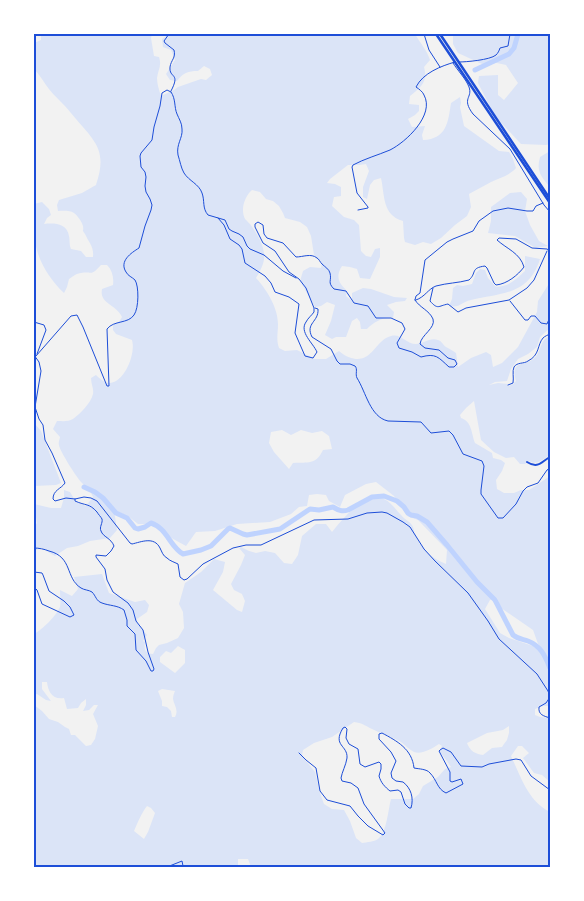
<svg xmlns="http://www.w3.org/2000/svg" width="584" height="901" font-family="'Noto Sans',sans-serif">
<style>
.green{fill:#dbe4f7;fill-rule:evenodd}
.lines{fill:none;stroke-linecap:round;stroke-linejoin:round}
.river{stroke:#bfd3fe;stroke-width:5}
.minor{stroke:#1d4ed8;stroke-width:1}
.tertiary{stroke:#1d4ed8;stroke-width:2}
.motorway{stroke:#1d4ed8;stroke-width:2.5}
.neatline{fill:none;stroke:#1d4ed8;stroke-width:2}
</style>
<rect width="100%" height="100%" fill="#f2f2f2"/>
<g class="green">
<path d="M 41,34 L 152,34 L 151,38 L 154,56 L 159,57 C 162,66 158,70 157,78 C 157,84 159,90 161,96 L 174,90 L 178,87 L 201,79 L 206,80 L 212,75 L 210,69 L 204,66 L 198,71 C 188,71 183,73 177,81 L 170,80 L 166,74 L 175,60 L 171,50 L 163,47 L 162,39 L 169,34 L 415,34 C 420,43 427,50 430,60 L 424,67 C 428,82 421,87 410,96 L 409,104 L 419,105 L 419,111 L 415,115 L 408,119 L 412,127 L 425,126 L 422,135 L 423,140 C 447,139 448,122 451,103 L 460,97 L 461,103 L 460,107 L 464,126 L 499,151 L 509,152 L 513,159 L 516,168 C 509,176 499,178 491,182 C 484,186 476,190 469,194 L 471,207 L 467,216 L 455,225 L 441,238 L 431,244 L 423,242 L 415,245 L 405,242 L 404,238 L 403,221 C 382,215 385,196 381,178 L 374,180 L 370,185 L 367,199 L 363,197 L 363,187 L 369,171 L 366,164 L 359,165 L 348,165 L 330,179 L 327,183 L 335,184 L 341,187 L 341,196 L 334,197 L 332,206 L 344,217 L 354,220 L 359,225 L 361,251 L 366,256 L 371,257 L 375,249 L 380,248 L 380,257 L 370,279 L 360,278 L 357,269 L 350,267 L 342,266 C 335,277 339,283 347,291 L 346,296 L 352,301 L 352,293 L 363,288 L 371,289 L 394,297 L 407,298 L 405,301 L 396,302 L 387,305 L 394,312 L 393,318 C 383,317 374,322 367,329 L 361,329 L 360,322 L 357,318 L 352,321 L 346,337 L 336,337 L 332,339 L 325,335 L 331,321 L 335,305 L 327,302 L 321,306 L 315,307 L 300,281 L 303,271 L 310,267 L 321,268 L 322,263 L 314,255 L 311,236 L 307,227 L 300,222 L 285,218 L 283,213 L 279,206 L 273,201 L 266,199 L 260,192 L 252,190 C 245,196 240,209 245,219 C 245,219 250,224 250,224 C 256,232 263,243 264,253 C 266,260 260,272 256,278 C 267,290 278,308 278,324 C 278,334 276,339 279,348 L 285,351 L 297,350 L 315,359 L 326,359 L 339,351 C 345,356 349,358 356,359 C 373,360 376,340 391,336 C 401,333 406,344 416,344 C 423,344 430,337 438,340 C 442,341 443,345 446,347 C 450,349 453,351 456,353 L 458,367 L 471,358 L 486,352 L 491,355 L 493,367 L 502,363 L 518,347 L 537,312 L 538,301 L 550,282 L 550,328 L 540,337 L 537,347 L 528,354 L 518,359 L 511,369 L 507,381 L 495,382 L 489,385 L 498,383 L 508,384 L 509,386 L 513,384 L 516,381 C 515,378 514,372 515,369 C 518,362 527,364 532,360 C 540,355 539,347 544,340 C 545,339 549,336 550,335 L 550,455 C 543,459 537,466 529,461 L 525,464 L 520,464 L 514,457 L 506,458 L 494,452 L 481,440 L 474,401 L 466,408 L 460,415 L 461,418 C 472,422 471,432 475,443 L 492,453 L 493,458 L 501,460 L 505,463 L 502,471 L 496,480 L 497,489 L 504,493 L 514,493 L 521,490 L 529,490 L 550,476 L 550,706 L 543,706 L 535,709 L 535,715 L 540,717 L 550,718 L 550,782 L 542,775 L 534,773 L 523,758 L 529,753 L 522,746 L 518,746 L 511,756 C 521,777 528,801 550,812 L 550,867 L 251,867 L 248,859 L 238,859 L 238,867 L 34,867 L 34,705 L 42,711 L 49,719 L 58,722 L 65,727 L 69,729 L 71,735 L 75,735 L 86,746 L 91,745 L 95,739 L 98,726 L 93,714 L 98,705 L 94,705 L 89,710 L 83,711 L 86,705 L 86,699 L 81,703 L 78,708 L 67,709 L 64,698 C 52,700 48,691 47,682 L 42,682 L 42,689 L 51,701 L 46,700 L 37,694 L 34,695 L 34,634 C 42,630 56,616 60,607 C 61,602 60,595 60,590 L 72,596 L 78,589 L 74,577 L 102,574 L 109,593 L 135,602 L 145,600 L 149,605 L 147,612 L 137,619 L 138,624 L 147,635 L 143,641 L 145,642 C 144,650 145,654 153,654 L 156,648 L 159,645 L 167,643 L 178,638 L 184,628 L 183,612 L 179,604 L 185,583 L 201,572 L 214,559 L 225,562 L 223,572 L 213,590 L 237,610 L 242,612 L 245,601 L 242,594 L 234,590 L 231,584 L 241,565 L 245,555 L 239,548 L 241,547 L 249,551 L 256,553 L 265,551 L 275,553 L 284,563 L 292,564 L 298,555 L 302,536 L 316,524 L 326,524 L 332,532 C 343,519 364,491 384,499 C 391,502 396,510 401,515 C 404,519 409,521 412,525 C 414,528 414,533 416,536 C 422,551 432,558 446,564 L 447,550 L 418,520 L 407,516 L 394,496 L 376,482 L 366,484 L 345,495 L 340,507 L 329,501 L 326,495 L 317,494 L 309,495 L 307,506 L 299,507 L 291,514 L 270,522 L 237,524 L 215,531 L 196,532 L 186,546 L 166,535 L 157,524 L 138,524 L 128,516 L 114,510 L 117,530 L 110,538 L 90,541 L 78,546 L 67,548 L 55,556 L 41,548 L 34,551 L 34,527 L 37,523 L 36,517 L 34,517 L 34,504 L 51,508 L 61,508 L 64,498 L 64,490 L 70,492 L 76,502 L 86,506 L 93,497 C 89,487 88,489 81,482 C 77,478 59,450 59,445 C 58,442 60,439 60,437 L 53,429 L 57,421 C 62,421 68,422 73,419 C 80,414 91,403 93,394 C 94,389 91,384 91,378 L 96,375 C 99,378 104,383 110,383 C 125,382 136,353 132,340 L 116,334 L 113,330 L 113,324 L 119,322 L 122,317 C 116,304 99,304 102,289 L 113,285 C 114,277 112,270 107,265 L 101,265 C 90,277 93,271 81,273 C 77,273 72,277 69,279 L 67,287 L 64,293 C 46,276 32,251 35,227 L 34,226 L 34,204 L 42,202 L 49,209 L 51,215 L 47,218 L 44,224 C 54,223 67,223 69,236 C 70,240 69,244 71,249 L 81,251 L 86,257 L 93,257 C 94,246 89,243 85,234 C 81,228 84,233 83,226 C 82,222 78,216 74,213 C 69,210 63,211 58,211 L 57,205 L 59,200 L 82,193 L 96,185 C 107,152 97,143 76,119 C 71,113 67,108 61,102 C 56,97 50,91 46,85 C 42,79 39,74 34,69 L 34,43 L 41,40 ZM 282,430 L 291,435 L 301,430 L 312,433 L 322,431 L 329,436 L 332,449 L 323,450 C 316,465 308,462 293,463 L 289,469 L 274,452 L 269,443 L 271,432 ZM 497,598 L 501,608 L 533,630 L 541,652 L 533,646 L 509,638 L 500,633 L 485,609 L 490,600 ZM 178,646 L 185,650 L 185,663 L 175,673 L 160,662 L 160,657 L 166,651 L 171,653 ZM 162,689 L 175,691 C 174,693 173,696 173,699 C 174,705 179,710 175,717 L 172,717 L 171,711 L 167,707 L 162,706 L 162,701 L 158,691 ZM 354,722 C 362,723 366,726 372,729 C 382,734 392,737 401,742 C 405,745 410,750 414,752 C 422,755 433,748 439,744 L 442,746 L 439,751 L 447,761 L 451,767 L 445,769 L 438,777 L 423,786 L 419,794 L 413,799 L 391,799 C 388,810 387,832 378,839 C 374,842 367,842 362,843 L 356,838 L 350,821 L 344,810 L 332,809 L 324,804 L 320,793 L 315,772 L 302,756 L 303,750 L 314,743 L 332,737 ZM 509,726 L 509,733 L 507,740 L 504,744 L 502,747 L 492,748 L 483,755 C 475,754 470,751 467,743 L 487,733 L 503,730 ZM 147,806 L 151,808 L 155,813 L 148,832 L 144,839 L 134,831 C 137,824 142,812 147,806 Z"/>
<polygon points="453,34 550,34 550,144 546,145 521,144 495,116 478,83 479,76 498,75 498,95 504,100 518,83 506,65 497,63 482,64 458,53 453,44"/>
<path d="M 550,151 L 550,187 C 541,177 536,171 540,157 Z"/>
<polygon points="521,192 527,199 525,211 530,225 539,241 548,246 536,248 515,236 488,233 491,221 491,207 510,193"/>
<path d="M 525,256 L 540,259 C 529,295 501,293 471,300 C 461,302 461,308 449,306 L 452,299 L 453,288 L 457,285 L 463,286 L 472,284 L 476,273 L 480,269 L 485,270 L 488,278 L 496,287 C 510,286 515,280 525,271 Z"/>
<polygon points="34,423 41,431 61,483 56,485 34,486"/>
</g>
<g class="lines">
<g class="river">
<polyline points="475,70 509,54 514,48 518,34"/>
<path d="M 84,487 L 95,492 L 103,498 L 116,513 L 127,518 L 135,528 L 138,529 L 145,527 L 151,523 C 167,528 170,547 183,554 L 201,550 L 211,546 L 228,529 L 230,528 L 243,534 L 247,535 L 280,529 L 310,509 L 319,510 L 333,507 C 338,510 342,512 348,510 L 372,497 L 384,496 L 397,501 L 404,507 L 408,513 L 411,515 L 417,516 L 427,522 L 447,545 L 477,582 L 495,600 L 513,635 C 518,639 522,639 528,641 C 541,646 545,656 550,668"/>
</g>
<g class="minor">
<path d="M 169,34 L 164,41 L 165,43 L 174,50 C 176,58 171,60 170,67 C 169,79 181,72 171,91"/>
<polyline points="424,34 429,50 440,67"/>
<polyline points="449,34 449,35"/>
<path d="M 459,62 C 466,62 490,60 496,55 C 498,53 499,51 500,48 L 508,46 L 510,34"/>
<path d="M 453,63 C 458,71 466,79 469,87 C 473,98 461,98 473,114 L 510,149 L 544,205 L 550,212"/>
<path d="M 171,92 C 176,99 174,107 177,114 C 179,119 182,123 182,129 C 183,138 176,144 178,155 C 180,161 181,168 184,173 C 189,181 199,184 202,193 C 205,201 202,208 208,215 L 225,220 L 229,229 L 232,231 L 239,234 L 243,237 L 247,246 L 250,249 L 264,255 L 283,271 L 296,278"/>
<path d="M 358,210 L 368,208 L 368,207 L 357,193 L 352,167 L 353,165 C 364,159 378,155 390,150 C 406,142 435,115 424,95 C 423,92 419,89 416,87 C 423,73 441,66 455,62"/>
<path d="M 218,218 L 224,225 L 230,239 L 239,245 L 242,249 L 245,263 L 265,276 L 271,283 L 275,292 L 289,297 L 299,304 L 295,333 L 305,356 L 313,358 L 317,352 C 313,343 299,332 306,322 C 308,318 312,315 314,312 L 314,308 L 306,288 L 299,279 L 289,272 L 275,251 L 263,243 L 255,227 L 255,224 L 258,222 L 263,225 L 264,234 L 267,238 L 283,243 L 296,257 C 303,257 311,253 317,258 C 319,259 320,262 322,264 C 325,267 329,269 330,273 C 332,281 327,282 334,289 L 346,291 L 354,303 L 368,306 L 376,318 L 391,318 L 402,323 L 405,329 L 397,343 L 399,348 L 412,352 L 421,357 C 436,353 438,357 449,367 L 454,367 L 457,364 L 455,360 L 448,358 L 439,350 L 425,348 L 420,344 C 421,335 436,328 433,319 C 429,310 420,308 415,300"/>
<path d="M 433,288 L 430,301 C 438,310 438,306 448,304 L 458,312 L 466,308 L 509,300 L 527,288 L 534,280 L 547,251"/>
<polyline points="415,300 416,296 420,293 425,260 447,242 453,239 473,231 479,221 493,211 508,208 527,211 533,211 536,206 543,203"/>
<path d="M 416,300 C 425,297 428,289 436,286 C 447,283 458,283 469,280 C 477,273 470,268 485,266 L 487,268 L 494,283 L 496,285 C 507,284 518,275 524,267 C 520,253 507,249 497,240 L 499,238 L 516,239 L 532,248 L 547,249 L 550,251"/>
<polyline points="510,301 525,320 528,320 531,316 535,316 541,323 547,324 550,317"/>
<path d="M 315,308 L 318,309 C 319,322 305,323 312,337 L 331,349 L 337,361 L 340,364 L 350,364 L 355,366 C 358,369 355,374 357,378 C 366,392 370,417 388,421 L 421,422 L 431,433 L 449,431 L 453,435 L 463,454 L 482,461 L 484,466 L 481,490 L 481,494 L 498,518 L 503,518 L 516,504 L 523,491 L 527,487 L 538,483 L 547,470 L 550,468"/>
<polyline points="34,322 44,325 46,330 37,354"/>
<path d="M 34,355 L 39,362 L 41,371 L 35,407 L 39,419 L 43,425 L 45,440 L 52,453 L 65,483 C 61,489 53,490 53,499 L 55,501 L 66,498 L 75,499 L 84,497 L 91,498 L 97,501 L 130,543 L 132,544 C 141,542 154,536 160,548 C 162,552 163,556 167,558 C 170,561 174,562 178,564 L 180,577 L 184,580 L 187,579 L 203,564 L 233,548 L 246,545 L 261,545 L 314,520 L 348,519 L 367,513 L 382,512 L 387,513 L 403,522 L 410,527 L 424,549 L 435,561 L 468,593 L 488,621 L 499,639 L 537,674 L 548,691 L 550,697 L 546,703 L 539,707 C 538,715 544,716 550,718"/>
<path d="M 36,356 L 71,316 L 77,315 L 83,327 L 107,386 L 109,386 L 107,329 C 114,320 128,324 134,315 C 139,308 139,286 135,280 C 132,277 128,276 126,272 C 119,261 131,253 139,248 L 145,226 L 151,210 L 152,205 L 150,199 L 146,192 L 145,186 L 146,177 L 145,172 L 141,167 L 140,156 L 141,153 L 152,140 L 154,127 L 160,106 L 162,93 L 167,90 L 171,92"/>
<path d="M 508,385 L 513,383 C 514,378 512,371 514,367 C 517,362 524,364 528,361 C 540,355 537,345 543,338 C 545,336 548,335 550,334"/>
<path d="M 34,548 C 39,548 44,549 49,551 C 73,557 65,578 81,588 C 84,590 89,590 92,592 C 96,596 96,601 102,603 C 110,606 117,605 124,610 L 127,620 L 127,626 L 135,634 L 136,650 L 146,661 L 151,671 L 153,671 L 154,669 L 148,652 L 143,630 L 136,621 L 133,610 L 128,603 L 113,592 L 107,580 L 105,569 L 96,557 L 96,555 L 106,556 L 111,551 L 114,546 C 111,538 103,537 101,531 C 99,527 103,523 102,519 C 101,517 98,514 97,512 C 89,503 86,506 75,501 L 75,499"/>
<polyline points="34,572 42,573 43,575 49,591 64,601 70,607 74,615 70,617 42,604 37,590 34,587"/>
<path d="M 299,753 L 306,760 L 316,768 L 320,791 L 327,800 L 350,806 L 358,816 L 368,826 L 383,835 L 385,833 L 364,804 L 358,788 L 351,783 L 342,781 L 341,778 C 342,772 346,765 347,758 C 348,745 332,746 343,728 L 345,727 L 347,729 L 346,738 L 349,744 L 358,749 L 360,764 L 365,767 L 379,762 L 381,764 L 381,769 L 379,776 C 381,783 385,787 390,791 L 398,790 L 401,792 L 405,804 L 409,808 L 411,808 C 414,798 411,788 403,782 L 396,781 L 392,778 L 391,773 L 396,761 L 391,752 L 379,739 L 379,734 L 382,733 C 397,741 412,749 414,768 C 419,769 427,769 430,773 C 437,780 437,789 446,793 L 463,784 L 461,779 L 452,782 L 450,781 L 450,772 L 439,751 L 440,750 L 443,748 L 451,752 L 461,766 L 482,767 L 489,764 L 516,759 L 521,760 L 531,776 L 550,790"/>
<polyline points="167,867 182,861 183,866 182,867"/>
</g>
<path class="tertiary" d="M 527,462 C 538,469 541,462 550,457"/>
<g class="motorway">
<polyline points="436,34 550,203"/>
<polyline points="440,34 550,199"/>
</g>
</g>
<rect width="584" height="901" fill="none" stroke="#ffffff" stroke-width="70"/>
<rect x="35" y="35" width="514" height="831" class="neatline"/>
</svg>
